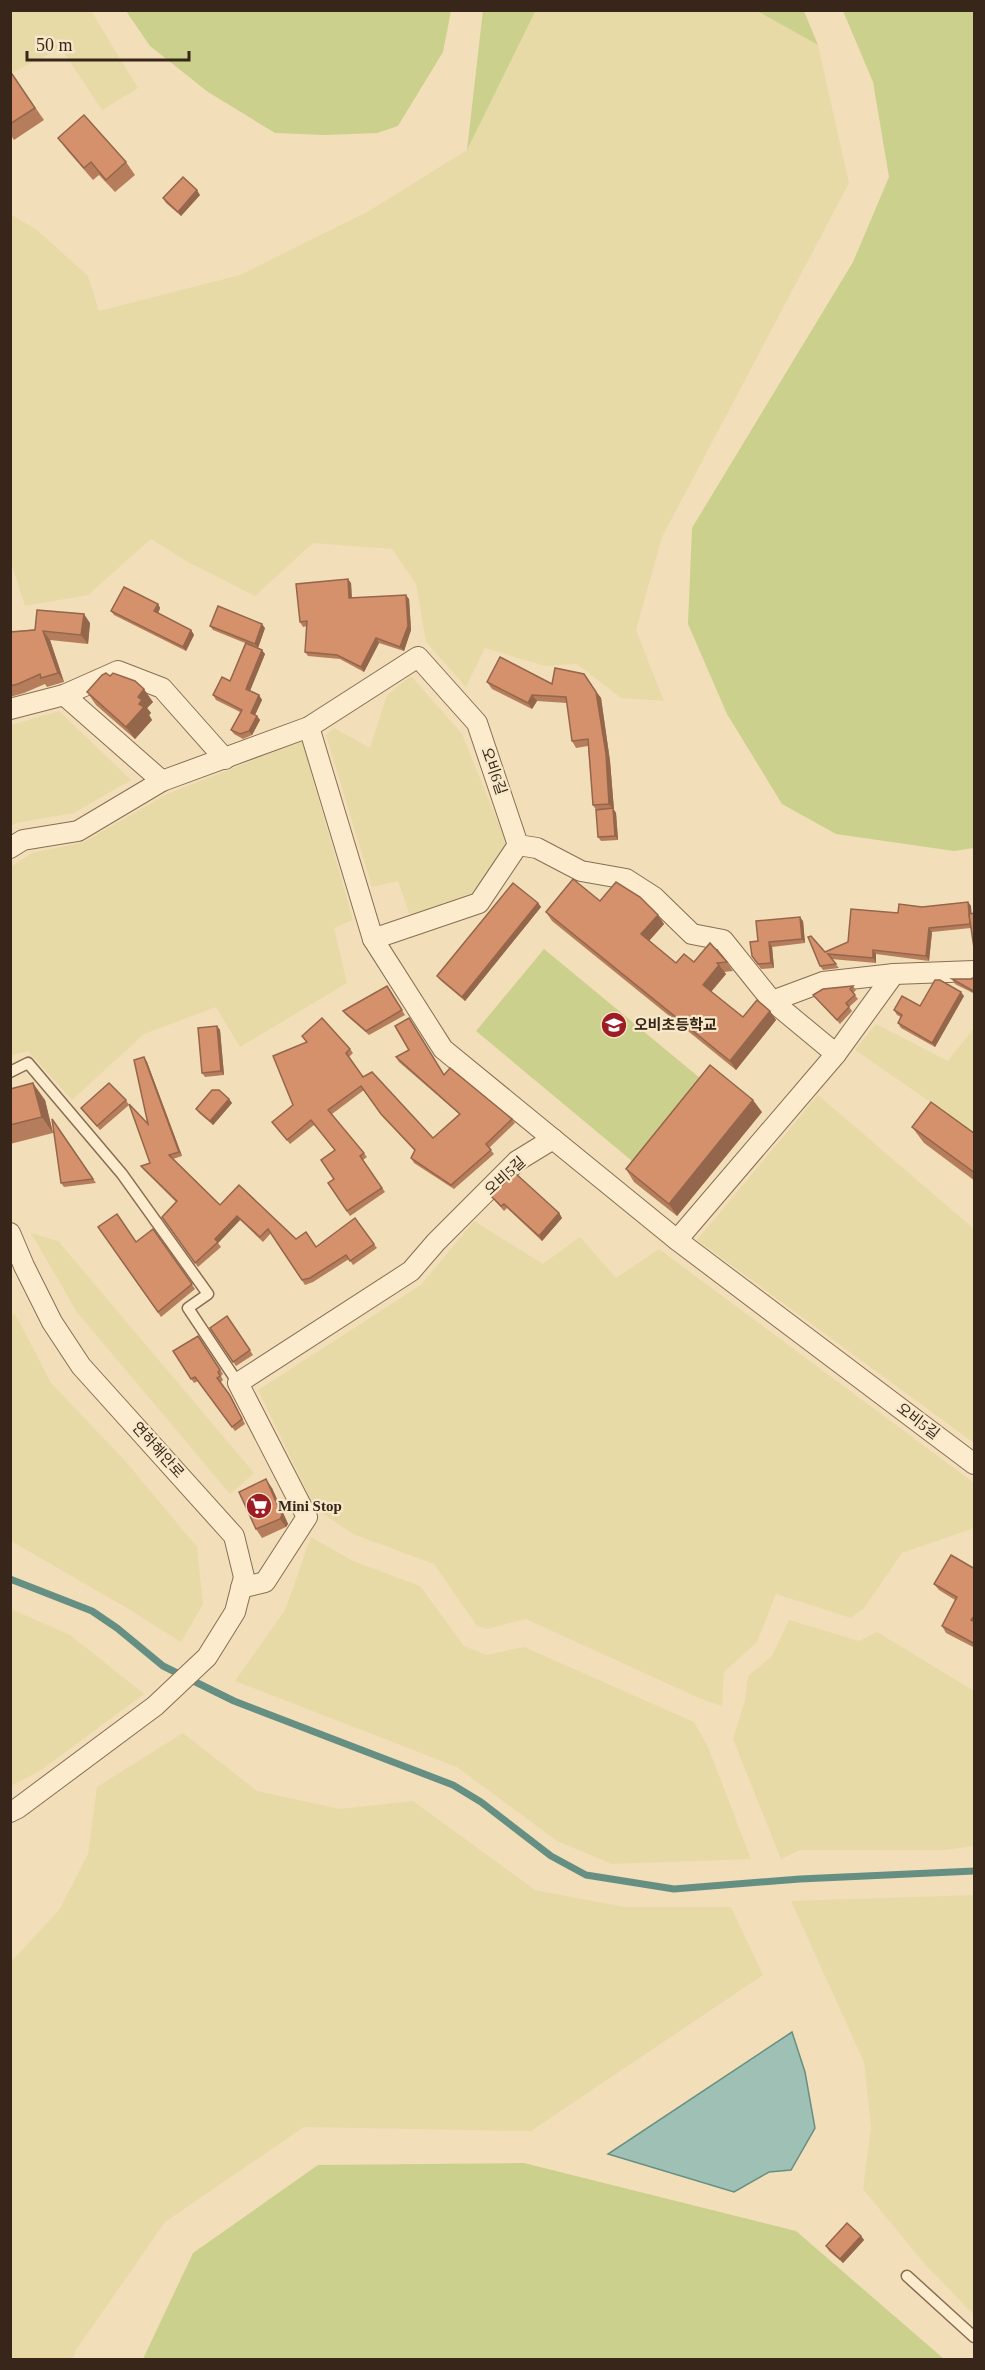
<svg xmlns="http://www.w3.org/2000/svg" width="985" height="2370" font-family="'Times New Roman','Noto Sans KR',serif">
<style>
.farmland{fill:#e8daa6}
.green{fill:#ccd08d}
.water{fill:#9fc1b5;stroke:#668f83;stroke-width:1.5}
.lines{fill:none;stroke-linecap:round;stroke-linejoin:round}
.stream{stroke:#668f83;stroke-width:7}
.service-casing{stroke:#896d53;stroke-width:13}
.minor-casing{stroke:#896d53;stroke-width:22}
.service{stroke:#fceccd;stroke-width:10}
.minor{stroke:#fceccd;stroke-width:20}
.wall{fill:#b67d5c}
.shaded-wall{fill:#94664b}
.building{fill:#d4916b;stroke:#94664b;stroke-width:1.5}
.labels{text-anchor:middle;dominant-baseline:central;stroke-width:4.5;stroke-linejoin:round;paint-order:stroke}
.street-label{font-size:15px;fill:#372619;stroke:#f8e8ca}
.poi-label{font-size:15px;font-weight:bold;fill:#372619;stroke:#f8e8ca;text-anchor:start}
</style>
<rect width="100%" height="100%" fill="#f2deb9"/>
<g class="farmland">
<polygon points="11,11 91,11 138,88 102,110 61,48 11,73"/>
<polygon points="564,11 757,11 818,45 849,183 662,537 636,630 664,701 621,698 577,664 545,666 485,648 466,687 426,642 416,584 392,549 313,543 255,596 188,562 151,539 88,595 25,606 10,559 10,214 37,230 88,276 99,311 240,275 369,211 467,150 535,12"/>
<polygon points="411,676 462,734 506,842 474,893 410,915 398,881 372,887 326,735 334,728 370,748 387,695"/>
<polygon points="59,711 131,780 74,813 16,823 11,826 11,725"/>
<polygon points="302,741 353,920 334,928 347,983 240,1047 216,1007 144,1034 72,1100 28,1051 11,1055 11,867 32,853 84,842 167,794"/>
<polygon points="876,1024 948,1061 974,1028 974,1132 855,1050"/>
<polygon points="818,1095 974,1229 974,1443 697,1240"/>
<polygon points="474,1221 543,1264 580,1237 616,1278 659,1249 974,1483 974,1528 902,1553 864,1608 851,1618 776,1594 757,1642 724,1672 722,1706 699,1698 526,1619 487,1629 477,1626 434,1564 353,1534 315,1508 258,1390 421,1285"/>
<polygon points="31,1233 58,1241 254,1473 230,1494 77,1312"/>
<polygon points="15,1314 51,1383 126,1462 197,1547 203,1604 181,1642 127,1608 11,1541 10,1316"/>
<polygon points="311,1537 353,1561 420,1586 464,1646 486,1655 524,1647 694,1722 708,1747 751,1859 612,1864 557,1841 457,1767 235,1681 285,1610"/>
<polygon points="11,1609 70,1635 144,1694 41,1770 11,1786"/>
<polygon points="789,1620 859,1641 877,1632 974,1691 974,1846 945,1850 800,1850 781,1859 733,1739 745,1700 748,1676 772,1656"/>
<polygon points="183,1733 257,1791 340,1809 413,1801 535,1890 624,1907 731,1907 763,1975 531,2131 304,2127 165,2222 76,2350 73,2359 11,2359 11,1962 59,1910 88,1854 97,1787"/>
<polygon points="974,1895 974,2315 924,2263 863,2189 871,2127 864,2062 791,1901"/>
</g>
<g class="green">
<polygon points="483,10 564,11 535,12 467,150"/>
<polygon points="126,11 451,11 443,52 398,126 377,133 325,135 275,133 208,92 150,46"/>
<polygon points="757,11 804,11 818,45"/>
<polygon points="843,11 974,11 974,848 954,851 836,834 782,804 727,714 688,624 692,528 853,262 889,177 873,82"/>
<polygon points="544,949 700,1078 632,1161 476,1031"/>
<polygon points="524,2163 796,2231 944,2359 143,2359 193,2253 318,2165"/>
</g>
<polygon class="water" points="792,2032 805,2072 815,2128 791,2170 769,2172 734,2192 608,2154"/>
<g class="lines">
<polyline class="stream" points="10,1579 92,1611 117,1628 163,1666 234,1701 453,1785 481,1802 551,1856 586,1875 674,1889 800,1879 974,1871"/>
<g class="service-casing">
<g id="service">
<polyline points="10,1072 28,1063 122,1174 208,1294 188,1308 238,1383"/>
<polyline points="907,2276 974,2337"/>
</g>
</g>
<g class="minor-casing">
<g id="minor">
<polyline points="64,695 162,781"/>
<polyline points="10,709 64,695 118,671 162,688 225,759"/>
<polyline points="309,727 373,939 443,1049 553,1139"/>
<polyline points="10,848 23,840 78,831 162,781 309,727 418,657 477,723 518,845 537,848 581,871 626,879 654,897 692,934 723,940 772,1001 823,982 894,974 974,971"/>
<polyline points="373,939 479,903 518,845"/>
<polyline points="772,1001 836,1054"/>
<polyline points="10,1233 24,1266 52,1322 81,1366 234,1536 244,1577 235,1612 207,1657 155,1706 18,1808 10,1812"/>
<polyline points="677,1240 836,1054 894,974"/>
<polyline points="241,1588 265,1582 307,1517 238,1383 411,1271 436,1242 517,1161 553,1139 677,1240 974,1464"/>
</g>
</g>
<use href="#service" class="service"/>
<use href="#minor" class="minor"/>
</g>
<g class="wall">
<polygon points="10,71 44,120 14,140 10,134"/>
<polygon points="58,138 126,162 135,175 115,192 99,175 93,180 67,150"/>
<polygon points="200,195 181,216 166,203 163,198"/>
<polygon points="351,583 352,598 409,599 411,630 404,651 379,643 364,672 340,659 308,656 305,652 307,626 303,627 300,622"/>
<polygon points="158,604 160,608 158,614 191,630 194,635 186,651 114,615 111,611"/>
<polygon points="90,623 88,644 50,640 64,682 47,687 45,684 24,693 10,697 10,632"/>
<polygon points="210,626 265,628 258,648 265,654 250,691 259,695 262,700 255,715 257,716 260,720 252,735 243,739 234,734 231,730 240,712 216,700 213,695 230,681 245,643 213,630"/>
<polygon points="584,674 601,698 610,761 614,810 616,813 618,840 601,841 598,837 596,810 593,805 588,746 576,748 572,741 567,703 537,701 532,709 492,689 487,682 552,684"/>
<polygon points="110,676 153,702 147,708 151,713 149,715 152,720 135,739 96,705 87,692"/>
<polygon points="600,901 658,915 664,924 649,941 676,963 694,962 727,962 733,971 724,972 726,974 711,992 743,1017 770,1011 776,1020 736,1070 552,921 546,912"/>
<polygon points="968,902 971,906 971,928 932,932 929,961 876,954 876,963 831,959 839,968 823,970 820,966 825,952 848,942 898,913 922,907"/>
<polygon points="538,903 541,907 465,1001 440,980 437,976"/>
<polygon points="803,921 805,943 772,947 774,968 761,969 752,956 758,941"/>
<polygon points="975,977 975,994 955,984 952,979 971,979"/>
<polygon points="387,986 405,1015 369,1035 346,1015 343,1011"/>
<polygon points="853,986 856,990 853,993 858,999 849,1007 852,1011 840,1024 813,995"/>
<polygon points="964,996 935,1047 901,1028 898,1023 901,1017 897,1015 894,1010 920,1006"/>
<polygon points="217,1026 220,1030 224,1075 205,1077 202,1073"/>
<polygon points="302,1036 350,1049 353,1053 349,1057 363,1077 433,1138 459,1114 399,1062 396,1057 444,1075 512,1119 515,1123 489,1148 494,1154 454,1189 414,1163 411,1158 415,1151 384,1118 364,1090 332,1114 367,1157 363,1160 385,1192 350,1216 328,1183 334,1179 335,1150 314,1125 290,1144 272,1122 293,1105 307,1042"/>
<polygon points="144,1057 147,1062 182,1156 173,1159 220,1205 296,1239 316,1247 374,1244 377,1248 353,1265 349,1259 313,1282 305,1285 271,1233 263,1242 240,1220 218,1243 221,1247 198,1267 162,1217 176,1202 144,1170 141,1166 150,1163"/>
<polygon points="10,1089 45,1100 53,1133 10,1144"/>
<polygon points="229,1099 232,1103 213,1125 199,1113 196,1109"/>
<polygon points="126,1100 129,1105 100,1130 81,1108"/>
<polygon points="762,1112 677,1216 634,1182 626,1169"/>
<polygon points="52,1119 96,1183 64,1187 61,1183"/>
<polygon points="912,1127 975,1134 975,1181 924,1143"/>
<polygon points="491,1196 559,1213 562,1218 542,1241 507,1208 504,1211"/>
<polygon points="98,1227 136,1242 153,1229 195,1289 161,1317"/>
<polygon points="227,1316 253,1355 236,1366 210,1328"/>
<polygon points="198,1336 223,1374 221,1376 223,1380 221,1382 232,1398 245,1424 235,1431 198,1381 194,1383 173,1351"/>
<polygon points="272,1488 288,1524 286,1527 262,1538 256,1529"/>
<polygon points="975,1569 975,1648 946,1633 942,1626 955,1600 939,1590 934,1584"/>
<polygon points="861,2236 864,2240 843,2263 829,2251 826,2246"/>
</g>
<g class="shaded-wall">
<polygon points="197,190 200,195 181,216 178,212"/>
<polygon points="348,579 351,583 352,603 349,598"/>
<polygon points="406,595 409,599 411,630 404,651 400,647"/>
<polygon points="158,604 160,608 157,616 154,611"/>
<polygon points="84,614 90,623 88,644 81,635"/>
<polygon points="262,624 265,628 258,648 255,644"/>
<polygon points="191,630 194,635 186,651 183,647"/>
<polygon points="43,631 50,640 64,682 58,673"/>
<polygon points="376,638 379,643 364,672 361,667"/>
<polygon points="262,650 265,654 249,693 246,689"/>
<polygon points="144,689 153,702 147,708 151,713 149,715 152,720 135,739 126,727 138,697"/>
<polygon points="596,692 601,698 610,761 614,810 609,804"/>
<polygon points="259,695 262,700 254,717 251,713"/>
<polygon points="532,695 537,701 532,709 528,703"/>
<polygon points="257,716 260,720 252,735 249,731"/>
<polygon points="613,808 616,813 618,840 615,836"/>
<polygon points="968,902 971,906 973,928 970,924"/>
<polygon points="538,903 541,907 465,1001 462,997"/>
<polygon points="658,915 664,924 647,943 641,934"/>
<polygon points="800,917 803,921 805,943 802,939"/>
<polygon points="929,928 932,932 929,961 926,956"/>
<polygon points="769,942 772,947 774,968 771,963"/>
<polygon points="873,950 876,954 876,963 873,958"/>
<polygon points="719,965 726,974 709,994 703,985"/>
<polygon points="961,992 964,996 935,1047 932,1043"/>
<polygon points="770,1011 776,1020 736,1070 730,1061"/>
<polygon points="217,1026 220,1030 224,1075 221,1071"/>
<polygon points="144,1057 147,1062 182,1156 179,1152"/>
<polygon points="33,1083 45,1100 53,1133 42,1117"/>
<polygon points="229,1099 232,1103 213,1125 210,1121"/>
<polygon points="753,1100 762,1112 677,1216 669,1204"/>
<polygon points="559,1213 562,1218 542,1241 539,1236"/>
<polygon points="237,1216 240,1220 218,1243 215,1239"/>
<polygon points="266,1479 272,1488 288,1524 286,1527 280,1519"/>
<polygon points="861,2236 864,2240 843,2263 840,2259"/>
</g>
<g class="building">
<polygon points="10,71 35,108 10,124"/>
<polygon points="84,115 126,162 106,180 91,162 84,168 58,138"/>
<polygon points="183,177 197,190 178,212 163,198"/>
<polygon points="348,579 349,598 406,595 408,626 400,647 376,638 361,667 337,655 305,652 307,621 300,622 296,584"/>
<polygon points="124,587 158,604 154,611 191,630 183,647 111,611"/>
<polygon points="218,606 262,624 255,644 210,626"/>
<polygon points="37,610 84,614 81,635 43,631 58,673 41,678 40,674 18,684 10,686 10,632 35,630"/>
<polygon points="246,643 262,650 246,689 259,695 251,713 257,716 249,731 240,734 231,730 242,710 213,695 222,677 230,681"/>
<polygon points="500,657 552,684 555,668 584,674 596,692 606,754 609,804 593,805 588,739 572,741 566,697 532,695 528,703 487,682"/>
<polygon points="106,673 110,676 113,673 135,681 144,689 138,697 142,700 139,704 144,707 126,727 87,692 102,675"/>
<polygon points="613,808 615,836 598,837 596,810"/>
<polygon points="573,879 600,901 616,882 640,897 658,915 641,934 676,963 684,954 694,962 710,943 727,962 717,963 719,965 703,985 743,1017 757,1000 770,1011 730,1061 546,912"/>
<polygon points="513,883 538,903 462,997 437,976"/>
<polygon points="968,902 970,924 929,928 926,956 873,950 873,958 828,954 836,964 820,966 808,937 811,936 825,952 848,942 851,909 898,913 899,904 922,907"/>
<polygon points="975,913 975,948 974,948 969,914"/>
<polygon points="800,917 802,939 769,942 771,963 758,964 752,956 750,942 758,941 756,921"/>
<polygon points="975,977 975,992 952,979 971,979"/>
<polygon points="935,980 940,980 961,992 932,1043 898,1023 902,1015 894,1010 902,996 920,1006"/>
<polygon points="387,986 402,1010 366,1031 343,1011"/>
<polygon points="853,986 850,989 855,995 846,1003 849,1007 837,1020 813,995 823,989"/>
<polygon points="322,1018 350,1049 346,1053 363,1077 372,1072 433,1138 460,1114 396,1057 409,1050 395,1026 409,1018 444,1075 450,1068 512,1119 486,1144 491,1150 451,1185 411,1158 415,1150 381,1114 361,1086 328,1110 364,1153 360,1156 382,1188 347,1211 328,1183 334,1179 321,1160 335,1150 311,1120 287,1140 272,1122 293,1105 273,1056 307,1042 302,1036"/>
<polygon points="217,1026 221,1071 202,1073 198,1028"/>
<polygon points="144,1057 179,1152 169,1155 220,1205 239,1185 296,1239 306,1232 316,1247 355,1218 374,1244 350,1261 346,1255 310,1278 302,1280 268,1229 260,1237 237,1216 215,1239 218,1242 195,1263 162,1217 177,1201 141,1166 150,1163 129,1104 148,1124 134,1060"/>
<polygon points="710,1065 753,1100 669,1204 626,1169"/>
<polygon points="33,1083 42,1117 10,1125 10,1089"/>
<polygon points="109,1083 126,1100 97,1126 81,1108"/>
<polygon points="212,1090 219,1090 229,1099 210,1121 196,1109"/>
<polygon points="931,1102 975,1134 975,1173 912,1127"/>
<polygon points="52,1119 93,1179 61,1183"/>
<polygon points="515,1173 559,1213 539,1236 504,1204 501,1206 491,1196"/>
<polygon points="117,1214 136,1242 153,1229 192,1284 158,1312 98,1227"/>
<polygon points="227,1316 250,1350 233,1362 210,1328"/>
<polygon points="198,1336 220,1370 218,1372 220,1376 217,1378 229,1394 242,1419 232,1427 195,1377 191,1379 173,1351"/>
<polygon points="266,1479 282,1515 280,1519 256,1529 239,1492"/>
<polygon points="951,1555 975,1569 975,1615 971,1620 975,1622 975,1644 942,1626 957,1597 934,1584"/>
<polygon points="847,2223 861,2236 840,2259 826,2246"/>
</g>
<defs>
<g id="school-disc" transform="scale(1.35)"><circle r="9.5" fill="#9e1d25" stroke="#f8e8ca"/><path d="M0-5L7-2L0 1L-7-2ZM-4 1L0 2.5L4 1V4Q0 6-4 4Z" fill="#fff"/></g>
<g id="supermarket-disc" transform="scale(1.35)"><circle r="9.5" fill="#9e1d25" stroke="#f8e8ca"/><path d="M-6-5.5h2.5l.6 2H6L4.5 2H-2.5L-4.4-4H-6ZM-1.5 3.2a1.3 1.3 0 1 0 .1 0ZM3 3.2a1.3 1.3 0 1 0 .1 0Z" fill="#fff"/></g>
</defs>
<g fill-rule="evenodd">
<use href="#school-disc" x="614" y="1025"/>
<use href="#supermarket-disc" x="259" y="1506"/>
</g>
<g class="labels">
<g class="street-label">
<text transform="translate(494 771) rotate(71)">오비6길</text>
<text transform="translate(505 1176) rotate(-42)">오비5길</text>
<text transform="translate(918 1421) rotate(37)">오비5길</text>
<text transform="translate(158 1450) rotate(48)">연하해안로</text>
</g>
<g class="poi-label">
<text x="634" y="1025">오비초등학교</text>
<text x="278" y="1506">Mini Stop</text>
</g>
</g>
<rect width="985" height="2370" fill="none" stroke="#372619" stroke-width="24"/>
<path d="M27 51v9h162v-9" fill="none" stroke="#372619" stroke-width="3"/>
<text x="36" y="51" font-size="18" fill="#372619" stroke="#f8e8ca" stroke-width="4.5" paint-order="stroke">50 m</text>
</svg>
